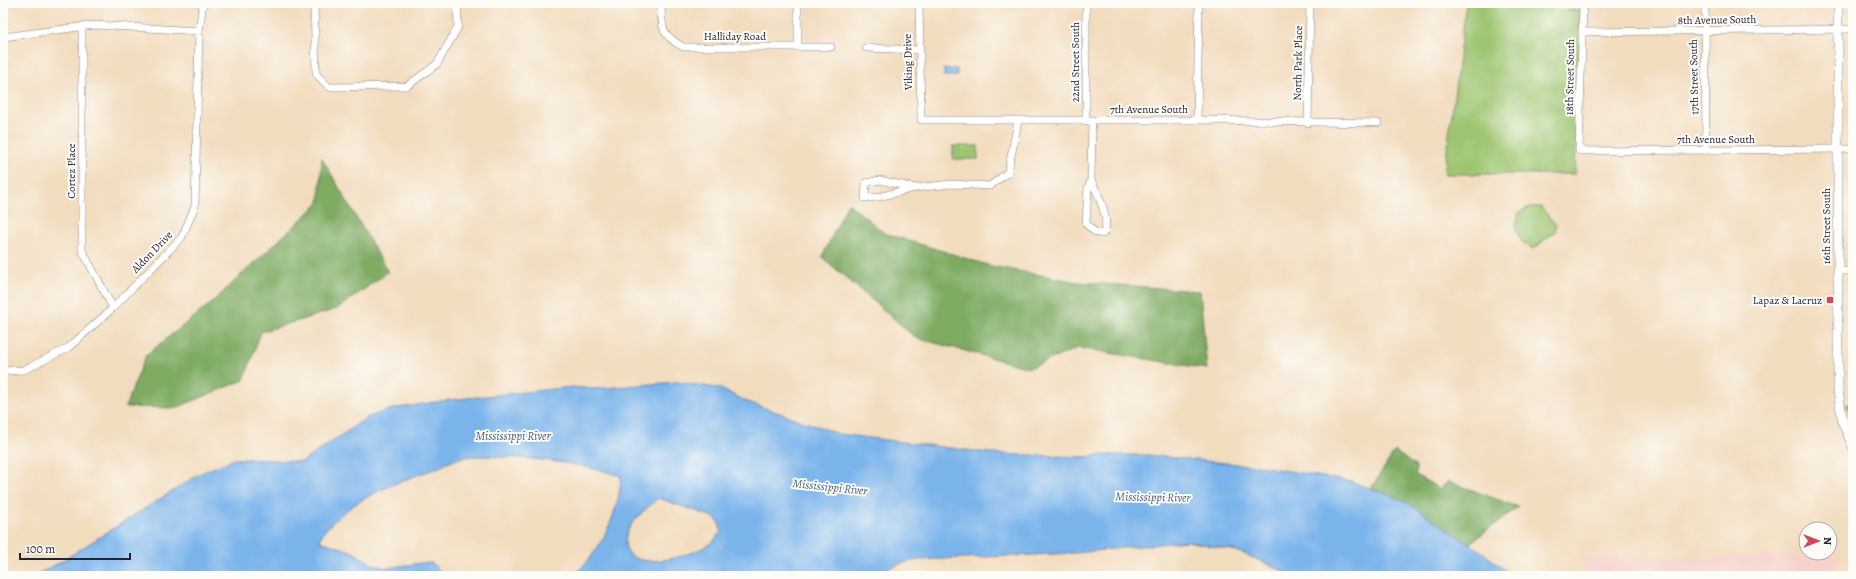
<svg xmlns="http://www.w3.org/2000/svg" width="1856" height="579" font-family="Alegreya,serif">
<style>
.built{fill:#f7d0cb}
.green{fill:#9dc470;stroke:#607356}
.forest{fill:#7eaa62;stroke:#50664e}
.water{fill:#7ab4eb;stroke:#4e6b93;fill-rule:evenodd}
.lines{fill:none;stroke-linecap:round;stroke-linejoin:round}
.minor-casing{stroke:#8a7f7c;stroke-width:8}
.tertiary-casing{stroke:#8a7f7c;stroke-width:10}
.minor{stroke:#fff;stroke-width:7}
.tertiary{stroke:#fff;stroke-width:9}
.poi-dot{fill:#d1495b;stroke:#fdfcf7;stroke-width:1.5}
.labels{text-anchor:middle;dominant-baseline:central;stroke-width:4;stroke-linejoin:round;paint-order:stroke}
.street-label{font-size:11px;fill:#22223b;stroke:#fdfcf7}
.poi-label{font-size:11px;fill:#22223b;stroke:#fdfcf7;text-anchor:end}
.water-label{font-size:12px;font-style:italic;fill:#455c81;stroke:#fdfcf7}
</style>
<rect width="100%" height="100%" fill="#fdfcf7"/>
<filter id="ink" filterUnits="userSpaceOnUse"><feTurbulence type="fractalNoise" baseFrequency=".025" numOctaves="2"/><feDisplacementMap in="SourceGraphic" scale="8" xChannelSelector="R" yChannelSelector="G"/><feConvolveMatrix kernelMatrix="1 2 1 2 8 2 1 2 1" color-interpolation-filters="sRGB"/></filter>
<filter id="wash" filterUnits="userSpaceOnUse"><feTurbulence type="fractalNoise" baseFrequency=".012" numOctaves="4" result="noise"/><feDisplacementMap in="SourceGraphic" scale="16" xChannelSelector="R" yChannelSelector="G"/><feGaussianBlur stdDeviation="0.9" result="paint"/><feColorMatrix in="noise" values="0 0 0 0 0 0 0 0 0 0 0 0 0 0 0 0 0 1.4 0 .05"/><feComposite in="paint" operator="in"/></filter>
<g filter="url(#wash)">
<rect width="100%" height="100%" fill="#f2dcbe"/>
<polygon class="built" points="1837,556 1837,576 1587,576 1580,558"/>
<g class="green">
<polygon points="1466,3 1581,11 1575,174 1444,174"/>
<rect x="953" y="146" width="25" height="13"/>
<polygon points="1530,207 1541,207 1556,225 1555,232 1533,249 1522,242 1515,228 1519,212"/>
</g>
<g class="forest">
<polygon points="322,158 388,272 337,309 261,332 244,380 176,408 125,407 146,355 209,305 319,203"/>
<polygon points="848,203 884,233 991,266 1079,282 1200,291 1207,369 1079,348 1029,368 916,338 822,257"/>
<polygon points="1853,402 1853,420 1846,405"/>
<polygon points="1395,451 1416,467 1416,475 1440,489 1448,481 1518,507 1469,544 1405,501 1371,488"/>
</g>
<g class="water">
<rect x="944" y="69" width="13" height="7"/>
<path d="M 676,382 L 718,388 L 748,402 L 839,434 L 997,454 L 1086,457 L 1100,455 L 1147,455 L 1266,467 L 1352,482 L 1405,501 L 1482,552 L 1513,576 L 1295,576 L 1237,551 L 1187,541 L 1076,553 L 918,560 L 902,563 L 870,576 L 572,576 C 600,555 620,511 621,476 C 583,464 544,459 504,457 C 492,457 478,455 465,457 C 456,458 446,464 437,468 C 396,483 347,499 321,536 L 320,541 L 351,551 L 372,564 L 387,568 L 420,563 L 432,563 L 445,576 L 33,576 L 57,564 L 201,473 L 234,459 L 258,459 L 302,462 L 368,417 L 392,409 L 449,400 L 572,387 L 593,389 ZM 658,498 L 713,517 L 719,523 L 721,531 C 718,535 715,540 711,543 C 694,556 617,579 626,536 C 629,521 648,508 658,498 Z"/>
</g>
</g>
<g filter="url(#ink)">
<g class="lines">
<g class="minor-casing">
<g id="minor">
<polyline points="314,3 316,74 329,87 407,86 437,64 458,27 457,3"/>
<path d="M 661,3 C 662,28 660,34 683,47 L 831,47"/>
<polyline points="919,3 921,120 1197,120 1378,123"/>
<polyline points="1086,3 1086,121"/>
<polyline points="1583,3 1579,151 1853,149"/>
<polyline points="1705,3 1706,150"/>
<polyline points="82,26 82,250 113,308"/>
<polyline points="1582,32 1853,29"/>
<polyline points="3,37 95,25 199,31"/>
<polyline points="798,47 798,3"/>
<polyline points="866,48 918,50"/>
<polyline points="1197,120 1199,3"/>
<polyline points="1308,123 1310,3"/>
<path d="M 1091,180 C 1097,192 1112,221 1103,234 L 1095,232 L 1086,224 L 1088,188 L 1091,180 L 1092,121"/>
<polyline points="915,188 878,197 865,198 866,183 880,180 915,188 951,184 990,186 1008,172 1018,121"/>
<polyline points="1838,271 1853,271"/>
<polyline points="3,371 24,370 68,348 113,308 182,237 195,206 199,31 203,3"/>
</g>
</g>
<g class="tertiary-casing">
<polyline id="tertiary" points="1838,3 1838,391 1843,423 1853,447"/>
</g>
<use href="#minor" class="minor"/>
<use href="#tertiary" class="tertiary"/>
</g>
</g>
<rect class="poi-dot" x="1826" y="296" width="8" height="8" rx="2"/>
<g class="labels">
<g class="street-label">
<text transform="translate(1717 20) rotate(-1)">8th Avenue South</text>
<text x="735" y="36">Halliday Road</text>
<text transform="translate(908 62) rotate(-91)">Viking Drive</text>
<text transform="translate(1075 62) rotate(-90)">22nd Street South</text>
<text transform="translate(1298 63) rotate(-89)">North Park Place</text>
<text transform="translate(1570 77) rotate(-89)">18th Street South</text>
<text transform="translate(1694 77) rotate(-91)">17th Street South</text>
<text x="1149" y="109">7th Avenue South</text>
<text x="1716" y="139">7th Avenue South</text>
<text transform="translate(71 171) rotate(-90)">Cortez Place</text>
<text transform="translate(1826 226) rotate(-90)">16th Street South</text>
<text transform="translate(152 252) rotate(-46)">Aldon Drive</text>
</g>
<g class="poi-label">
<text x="1822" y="300">Lapaz &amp; Lacruz</text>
</g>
<g class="water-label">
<text x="513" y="436">Mississippi River</text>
<text transform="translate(830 487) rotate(6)">Mississippi River</text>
<text transform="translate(1153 497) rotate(1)">Mississippi River</text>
</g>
</g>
<rect width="1856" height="579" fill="none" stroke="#fdfcf7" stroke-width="16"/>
<g transform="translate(1818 541) rotate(90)"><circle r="19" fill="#fdfcf7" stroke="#a5a5ac"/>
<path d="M0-3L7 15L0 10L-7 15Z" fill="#d1495b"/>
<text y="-6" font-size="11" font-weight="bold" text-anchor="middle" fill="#22223b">N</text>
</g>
<path d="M20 553v6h110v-6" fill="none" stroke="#22223b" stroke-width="2"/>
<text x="26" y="553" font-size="12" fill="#22223b" stroke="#fdfcf7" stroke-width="3" paint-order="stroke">100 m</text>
</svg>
